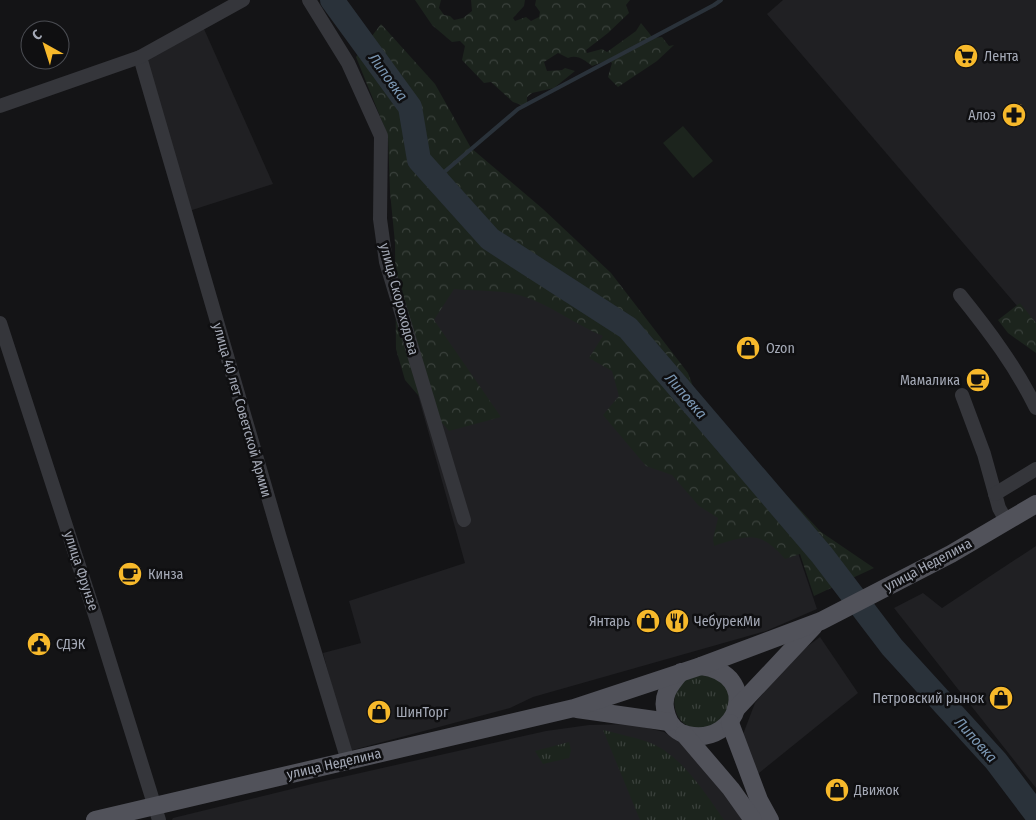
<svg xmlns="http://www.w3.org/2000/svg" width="1036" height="820" font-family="'Fira Sans Condensed',sans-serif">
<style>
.built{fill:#202023}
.grass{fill:url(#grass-tufts)}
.forest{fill:url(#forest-crowns)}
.garden{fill:#1c241d}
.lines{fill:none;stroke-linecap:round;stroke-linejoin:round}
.stream{stroke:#2a323a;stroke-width:4}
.river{stroke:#2a323a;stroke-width:24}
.minor{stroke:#35363b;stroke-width:14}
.major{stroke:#51525a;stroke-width:18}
.labels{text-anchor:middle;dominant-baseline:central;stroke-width:5;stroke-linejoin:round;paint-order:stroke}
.poi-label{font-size:14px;fill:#a5aab7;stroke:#0f0f11;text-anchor:start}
.street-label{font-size:14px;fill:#a5aab7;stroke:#0f0f11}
.water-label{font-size:15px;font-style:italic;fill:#7b97b3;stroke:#0f0f11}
</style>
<defs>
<pattern id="grass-tufts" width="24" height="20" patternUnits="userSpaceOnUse" patternTransform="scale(1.25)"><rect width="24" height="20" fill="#1c241d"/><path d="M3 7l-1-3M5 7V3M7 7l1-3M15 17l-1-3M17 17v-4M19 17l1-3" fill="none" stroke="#3a413c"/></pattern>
<pattern id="forest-crowns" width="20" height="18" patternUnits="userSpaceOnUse" patternTransform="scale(1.25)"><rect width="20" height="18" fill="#1c241d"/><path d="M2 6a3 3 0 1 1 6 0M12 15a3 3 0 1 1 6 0" fill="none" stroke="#3a413c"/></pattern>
</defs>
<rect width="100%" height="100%" fill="#141416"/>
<g class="built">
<polygon points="783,0 1036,0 1036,328 767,14"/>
<polygon points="204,29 273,184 189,211 145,62"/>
<polygon points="502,258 610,330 797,550 817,609 766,631 533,697 510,708 349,751 323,653 361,643 349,601 465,563 392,302"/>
<polygon points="1036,546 1036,788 894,608 923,593 942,608"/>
<polygon points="820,637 858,693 754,777 742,737 755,703 793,657"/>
<polygon points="631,724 664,732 685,745 720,785 742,820 172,820 173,818 316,783 546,731 589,725"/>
</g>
<g class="grass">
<path d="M 698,671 L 724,679 L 732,706 L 713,728 C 707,728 699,729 693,728 C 672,722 670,696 681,681 C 684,677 693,674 698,671 Z"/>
<path d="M 603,730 C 618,734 634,737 648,742 C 681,754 705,793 724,820 L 640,820 Z"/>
<polygon points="569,742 571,750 569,758 543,764 535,751"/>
</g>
<g class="forest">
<path d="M 415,0 L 441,0 L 439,8 L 444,15 L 450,16 L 454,20 L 463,18 L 472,11 L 471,0 L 525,0 L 524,6 L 513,18 L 515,21 L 526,17 L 531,21 L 539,17 L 540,12 L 535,5 L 536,0 L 630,0 L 626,5 L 629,13 L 608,33 L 586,50 L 587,53 L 602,49 L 607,52 L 636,31 L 641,23 L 653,38 L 662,37 L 669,46 L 674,45 L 657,61 L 618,87 L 608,77 L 612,63 L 608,60 L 592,66 C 585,60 577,54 568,58 L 558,53 L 544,62 L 547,71 L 562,70 L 565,68 L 575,71 L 554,88 L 532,93 L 527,97 L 527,104 L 524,106 L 513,102 L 491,82 L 484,83 L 462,60 L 465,46 L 460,41 L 452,42 L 432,25 Z"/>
<path d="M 381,24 L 435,84 L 471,148 L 543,209 L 611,273 L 688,373 L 717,451 L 728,458 L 757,491 L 776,484 L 821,532 L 874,568 L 814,596 L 800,554 L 785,559 C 760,530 748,535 714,546 L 713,539 L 718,518 L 699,506 L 672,475 L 646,466 L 603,415 L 619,396 L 612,371 L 589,358 L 603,336 C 574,324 550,304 519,295 C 503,290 472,291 454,289 L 434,320 L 501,417 L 449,431 L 405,380 L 396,349 L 395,243 L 390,192 L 388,136 L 356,57 Z"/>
<polygon points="1020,303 1036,323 1036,353 1008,333 998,320"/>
</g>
<polygon class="garden" points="683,126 713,161 693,178 663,143"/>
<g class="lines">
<polyline class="stream" points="436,179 518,109 714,5 721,0"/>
<polyline class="river" points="332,0 410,107 419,160 490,239 628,328 822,555 892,647 996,761 1036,814"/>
<g class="minor">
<polyline points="309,0 348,63 381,136 380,219 386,262 464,520"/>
<polyline points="140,57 280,538 348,761"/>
<polyline points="0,106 140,57 243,0"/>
<path d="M 960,295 C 989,331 1016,367 1036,408"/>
<polyline points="0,323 96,618 159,820"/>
<polyline points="962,395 984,454 999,508 1007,522"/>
<polyline points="995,494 1036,469"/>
</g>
<g class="major">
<path d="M 681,672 C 669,686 660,697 667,716 C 670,726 678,733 688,735 C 739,746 762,674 701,666"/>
<polyline points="577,709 669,722"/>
<polyline points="736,709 814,626"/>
<polyline points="730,723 759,800 770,820"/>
<polyline points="684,734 731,789 753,820"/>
<polyline points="95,820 574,708 701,666 821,621 951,554 1036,504"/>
</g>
</g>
<defs>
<g id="supermarket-disc" transform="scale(1.25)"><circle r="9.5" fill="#f7b92b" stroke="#0f0f11"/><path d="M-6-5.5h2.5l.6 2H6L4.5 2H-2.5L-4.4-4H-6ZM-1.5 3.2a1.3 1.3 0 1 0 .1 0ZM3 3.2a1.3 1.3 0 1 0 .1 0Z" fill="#111"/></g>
<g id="pharmacy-disc" transform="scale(1.25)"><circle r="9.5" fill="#f7b92b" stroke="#0f0f11"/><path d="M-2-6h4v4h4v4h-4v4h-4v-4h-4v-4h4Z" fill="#111"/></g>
<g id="shop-disc" transform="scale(1.25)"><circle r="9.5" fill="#f7b92b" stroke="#0f0f11"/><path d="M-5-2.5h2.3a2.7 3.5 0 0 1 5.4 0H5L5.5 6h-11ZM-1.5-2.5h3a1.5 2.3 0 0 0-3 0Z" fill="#111"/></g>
<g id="cafe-disc" transform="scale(1.25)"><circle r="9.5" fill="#f7b92b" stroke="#0f0f11"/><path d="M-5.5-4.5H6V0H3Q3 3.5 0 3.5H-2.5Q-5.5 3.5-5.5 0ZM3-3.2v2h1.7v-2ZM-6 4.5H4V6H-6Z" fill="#111"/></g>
<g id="restaurant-disc" transform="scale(1.25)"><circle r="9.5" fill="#f7b92b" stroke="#0f0f11"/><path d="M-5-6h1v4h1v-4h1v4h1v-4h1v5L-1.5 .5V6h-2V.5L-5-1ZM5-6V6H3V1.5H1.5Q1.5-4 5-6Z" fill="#111"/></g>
<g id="civic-disc" transform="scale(1.25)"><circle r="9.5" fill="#f7b92b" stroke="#0f0f11"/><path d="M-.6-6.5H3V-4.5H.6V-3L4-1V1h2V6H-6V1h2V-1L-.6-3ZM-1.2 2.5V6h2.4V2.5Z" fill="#111"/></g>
</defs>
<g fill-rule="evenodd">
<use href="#supermarket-disc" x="966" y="56"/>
<use href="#pharmacy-disc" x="1014" y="115"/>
<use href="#shop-disc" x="748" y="348"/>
<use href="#cafe-disc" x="978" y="380"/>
<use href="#cafe-disc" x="130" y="574"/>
<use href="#shop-disc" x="648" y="621"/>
<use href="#restaurant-disc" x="677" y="621"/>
<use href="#civic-disc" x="39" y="644"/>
<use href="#shop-disc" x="1001" y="698"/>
<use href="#shop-disc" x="379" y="712"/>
<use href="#shop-disc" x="837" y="790"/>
</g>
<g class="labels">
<g class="poi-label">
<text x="984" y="56">Лента</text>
<text x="996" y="115" text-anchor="end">Алоэ</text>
<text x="766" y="348">Ozon</text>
<text x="960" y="380" text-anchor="end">Мамалика</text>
<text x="148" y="574">Кинза</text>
<text x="630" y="621" text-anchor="end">Янтарь</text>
<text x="694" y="621">ЧебурекМи</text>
<text x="56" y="644">СДЭК</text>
<text x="984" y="698" text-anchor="end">Петровский рынок</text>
<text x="396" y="712">ШинТорг</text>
<text x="854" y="790">Движок</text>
</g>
<g class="street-label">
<text transform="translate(399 299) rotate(75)">улица Скороходова</text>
<text transform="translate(242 410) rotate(74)">улица 40 лет Советской Армии</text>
<text transform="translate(928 565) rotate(-28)">улица Неделина</text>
<text transform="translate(81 571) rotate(72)">улица Фрунзе</text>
<text transform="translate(334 764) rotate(-13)">улица Неделина</text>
</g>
<g class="water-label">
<text transform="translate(388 77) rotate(54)">Липовка</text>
<text transform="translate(686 396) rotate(49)">Липовка</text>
<text transform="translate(976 740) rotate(48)">Липовка</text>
</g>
</g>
<g transform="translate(45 45) rotate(321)"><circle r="24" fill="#0f0f11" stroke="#4b4d53"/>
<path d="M0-4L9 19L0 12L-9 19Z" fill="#f7b92b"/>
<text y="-8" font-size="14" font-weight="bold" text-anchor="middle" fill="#a5aab7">С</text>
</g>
</svg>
